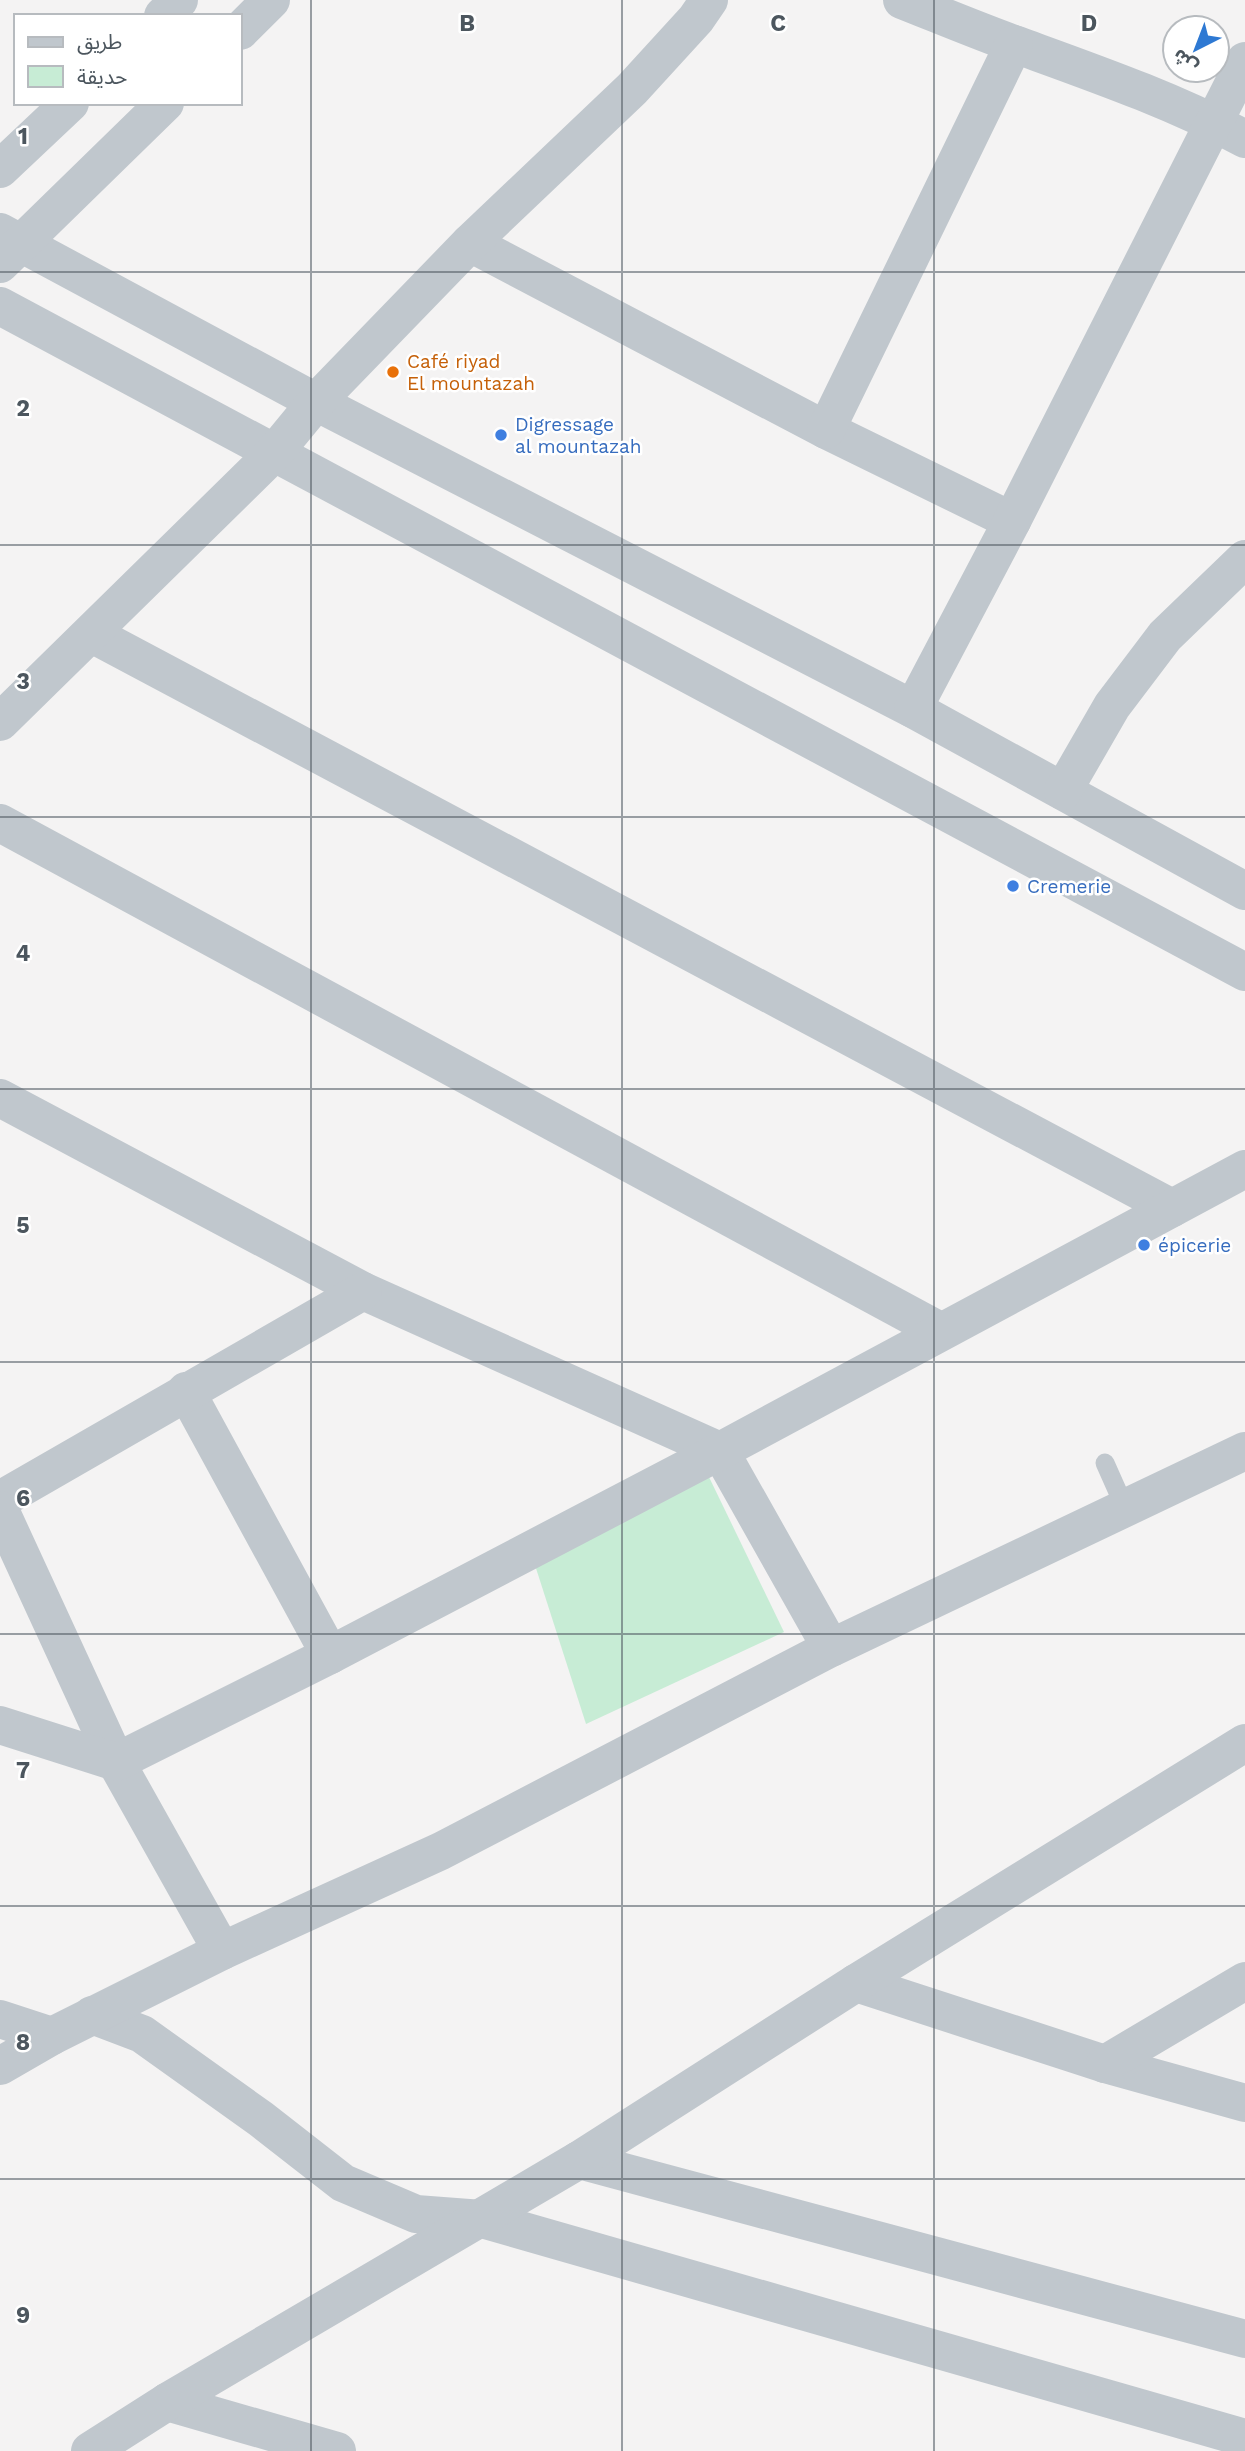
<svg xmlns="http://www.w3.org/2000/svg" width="1245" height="2451" font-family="'Work Sans','Noto Sans Arabic',sans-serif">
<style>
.green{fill:#c7ecd5}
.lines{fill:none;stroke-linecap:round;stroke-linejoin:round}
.service{stroke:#c0c7cd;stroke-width:19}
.minor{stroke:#c0c7cd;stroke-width:38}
.tertiary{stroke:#c0c7cd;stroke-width:38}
.grid{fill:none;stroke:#4c565e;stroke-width:2;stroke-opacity:0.55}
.food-dot{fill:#e8710a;stroke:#fff;stroke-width:2.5}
.shop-dot{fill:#3f7fe0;stroke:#fff;stroke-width:2.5}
.labels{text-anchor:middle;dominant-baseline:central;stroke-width:5;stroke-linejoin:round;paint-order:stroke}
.food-label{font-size:19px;fill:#c56008;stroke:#fff;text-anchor:start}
.shop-label{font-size:19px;fill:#366cbe;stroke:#fff;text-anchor:start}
.grid-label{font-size:23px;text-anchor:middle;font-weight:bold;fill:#4c565e;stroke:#fff;stroke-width:5;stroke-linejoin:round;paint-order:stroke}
</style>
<rect width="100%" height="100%" fill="#f4f3f3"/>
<polygon class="green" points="708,1475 784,1632 586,1724 534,1562"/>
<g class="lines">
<polyline class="service" points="1105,1463 1125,1508"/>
<g class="minor">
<path d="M 902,0 C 940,15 978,31 1017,45 C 1094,73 1172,100 1245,139"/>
<polyline points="0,232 316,402 913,709 1245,891"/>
<polyline points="470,243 826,430 1012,521"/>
<polyline points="0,306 1245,972"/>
<polyline points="826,430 1014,44"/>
<polyline points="92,634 1172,1208"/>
<polyline points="913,709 1012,521 1245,61"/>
<polyline points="0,722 274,453 316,402 470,243 632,89 696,19 709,0"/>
<polyline points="1063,791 1112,706 1165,636 1245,559"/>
<polyline points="0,823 940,1331"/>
<polyline points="0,1098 363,1291 720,1451 831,1648"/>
<polyline points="186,1391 330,1655"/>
<polyline points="0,1500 363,1291"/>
<polyline points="0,1510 116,1762 222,1951"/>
<polyline points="0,1725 116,1762 330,1655 720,1451 1245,1169"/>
<polyline points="856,1983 1105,2064 1245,2103"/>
<polyline points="92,2015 142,2034 261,2119 343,2183 416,2214 482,2219 1245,2438"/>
<polyline points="0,2019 52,2036"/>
<polyline points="1105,2064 1245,1981"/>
<polyline points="0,2066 52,2036 222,1951 441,1851 831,1648 1245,1451"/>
<polyline points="579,2160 1245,2339"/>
<polyline points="167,2402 337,2451"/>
<polyline points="90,2451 167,2402 579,2160 856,1983 1245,1743"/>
</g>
<g class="tertiary">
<polyline points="163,16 179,0"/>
<polyline points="240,31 271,0"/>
<polyline points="0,169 70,103"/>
<polyline points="0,264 165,103"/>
</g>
</g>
<path class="grid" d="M 311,0 L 311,2451M 622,0 L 622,2451M 934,0 L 934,2451M 0,272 L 1245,272M 0,545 L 1245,545M 0,817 L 1245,817M 0,1089 L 1245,1089M 0,1362 L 1245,1362M 0,1634 L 1245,1634M 0,1906 L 1245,1906M 0,2179 L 1245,2179"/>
<circle class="food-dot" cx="393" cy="372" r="7"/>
<g class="shop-dot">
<circle cx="501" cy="435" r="7"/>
<circle cx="1013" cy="886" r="7"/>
<circle cx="1144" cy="1245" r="7"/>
</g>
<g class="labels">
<g class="food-label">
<text x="407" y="361">Café riyad<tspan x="407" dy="22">El mountazah</tspan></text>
</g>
<g class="shop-label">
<text x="515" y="424">Digressage<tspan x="515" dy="22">al mountazah</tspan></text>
<text x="1027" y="886">Cremerie</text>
<text x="1158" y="1245">épicerie</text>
</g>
</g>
<g class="grid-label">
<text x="467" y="31">B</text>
<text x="778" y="31">C</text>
<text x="1089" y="31">D</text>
<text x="23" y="144">1</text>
<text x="23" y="416">2</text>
<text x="23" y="689">3</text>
<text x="23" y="961">4</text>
<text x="23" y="1233">5</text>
<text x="23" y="1506">6</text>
<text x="23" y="1778">7</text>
<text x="23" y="2050">8</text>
<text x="23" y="2323">9</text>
</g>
<rect x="14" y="14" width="228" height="91" fill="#ffffff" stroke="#b7bbbf" stroke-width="2"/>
<rect x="28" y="37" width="35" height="10" fill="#c0c7cd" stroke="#b7bbbf" stroke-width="2"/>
<text x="77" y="49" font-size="21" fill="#4c565e">طريق</text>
<rect x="28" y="66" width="35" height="21" fill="#c7ecd5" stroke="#b7bbbf" stroke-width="2"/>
<text x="77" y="84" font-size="21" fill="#4c565e">حديقة</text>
<g transform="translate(1196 49) rotate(222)"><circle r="33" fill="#ffffff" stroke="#b7bbbf" stroke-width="2"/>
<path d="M0-5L12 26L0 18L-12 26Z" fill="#2e79d3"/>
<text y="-10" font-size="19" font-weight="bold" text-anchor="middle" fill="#4c565e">ش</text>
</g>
</svg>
